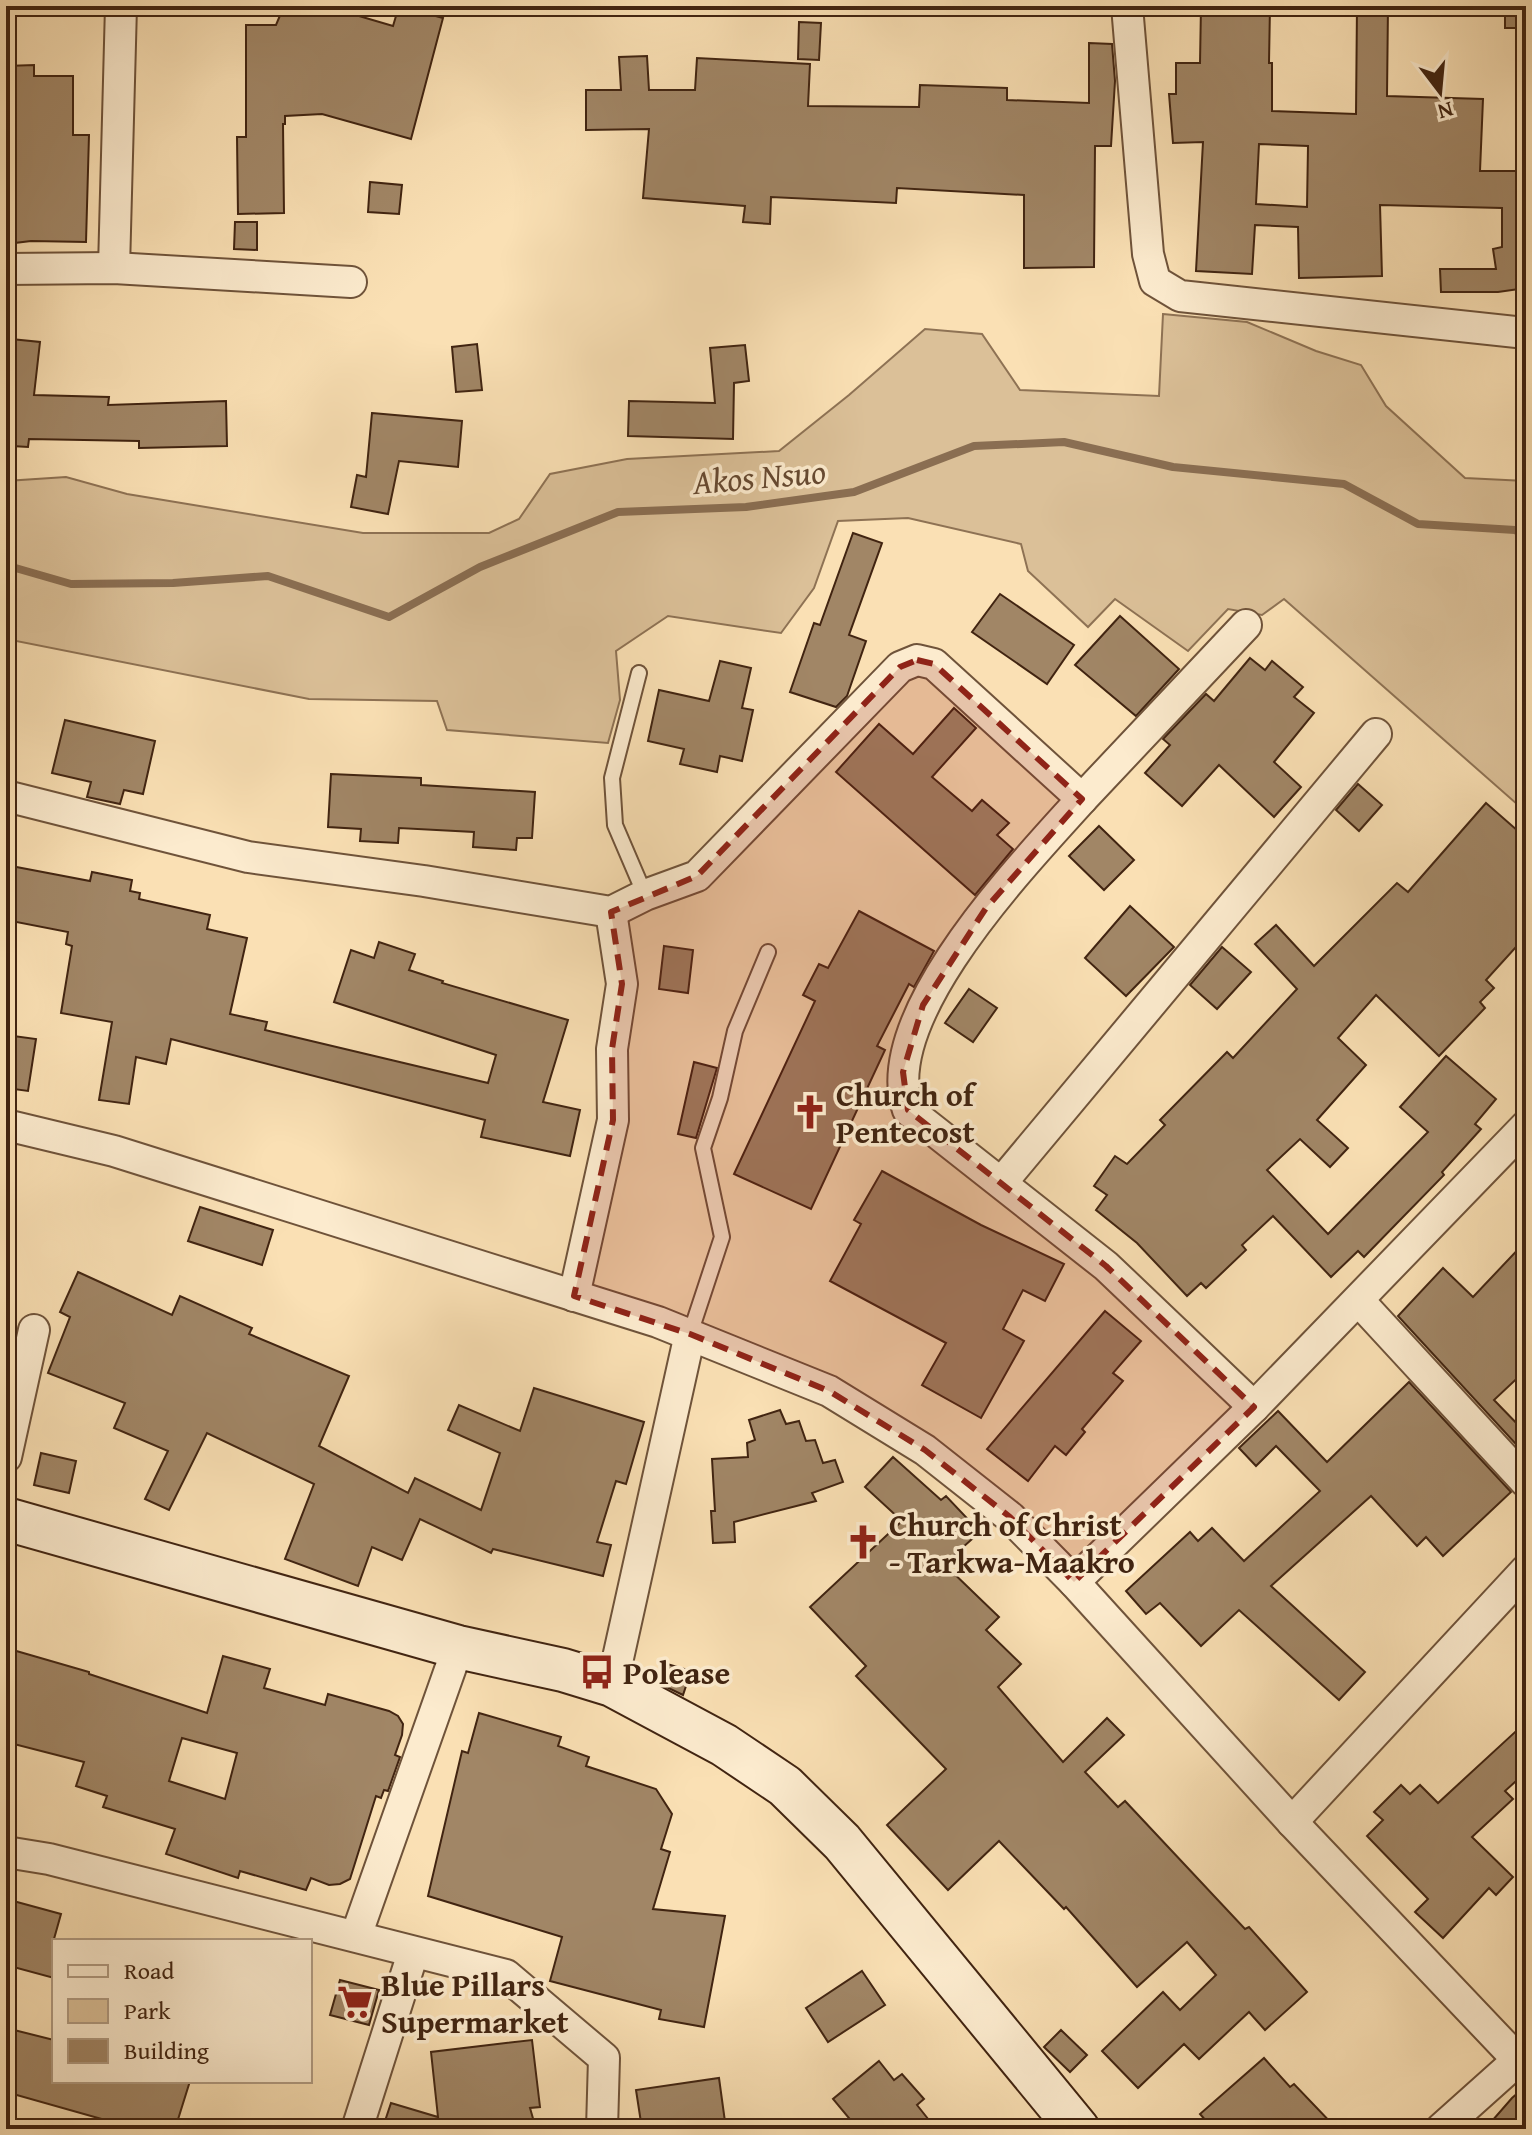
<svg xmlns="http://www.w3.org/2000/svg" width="1532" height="2135" font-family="'Gentium Book Plus',serif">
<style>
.green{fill:#dbc098;stroke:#8e7254;stroke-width:2}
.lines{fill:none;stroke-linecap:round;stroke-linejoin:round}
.stream{stroke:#8a6e52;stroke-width:8}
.building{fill:#a18666;stroke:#412411;stroke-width:2;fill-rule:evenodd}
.lane-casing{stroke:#6f533a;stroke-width:18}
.street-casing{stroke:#6f533a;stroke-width:34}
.secondary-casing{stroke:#412411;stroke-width:46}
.lane{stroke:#fcebce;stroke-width:14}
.street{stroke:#fcebce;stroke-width:30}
.secondary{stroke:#fcebce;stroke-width:42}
.marked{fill:#8f2418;fill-opacity:0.2;stroke:#8f2418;stroke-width:6;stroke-dasharray:16 10;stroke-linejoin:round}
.labels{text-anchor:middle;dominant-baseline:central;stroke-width:7;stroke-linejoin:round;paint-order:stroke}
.poi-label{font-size:32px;font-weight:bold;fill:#412411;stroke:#fcebce;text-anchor:start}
.water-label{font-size:34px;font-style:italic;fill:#664931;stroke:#fcebce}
</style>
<rect width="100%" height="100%" fill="#fae0b4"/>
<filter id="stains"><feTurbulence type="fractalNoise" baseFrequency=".0025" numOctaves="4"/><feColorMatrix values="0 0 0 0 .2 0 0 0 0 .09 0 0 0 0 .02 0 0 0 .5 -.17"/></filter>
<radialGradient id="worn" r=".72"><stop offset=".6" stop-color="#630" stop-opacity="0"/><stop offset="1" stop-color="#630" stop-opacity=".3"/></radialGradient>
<polygon class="green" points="1163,314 1247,322 1316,351 1361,365 1386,406 1465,478 1526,481 1526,812 1284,599 1262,615 1228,609 1188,651 1115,599 1088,627 1028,571 1021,544 908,518 838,521 814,588 781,633 668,616 616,651 620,700 608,743 447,730 437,701 309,699 6,639 6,481 66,477 127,494 363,533 489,533 519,519 550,474 627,459 779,451 849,395 925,329 982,334 1020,390 1159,396"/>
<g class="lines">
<polyline class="stream" points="6,568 12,567 71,584 173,583 268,576 389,617 480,567 618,512 746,507 854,492 974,446 1064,442 1173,467 1344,484 1418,524 1515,530 1526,535"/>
</g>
<g class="building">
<polygon points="284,6 325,6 393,26 399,6 443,18 411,139 322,114 285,116 285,124 283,124 284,213 238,214 237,137 246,137 246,25 276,25"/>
<path d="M 1201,6 L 1270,6 L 1269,63 L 1272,63 L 1272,111 L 1356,114 L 1357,6 L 1388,6 L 1387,96 L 1483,99 L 1480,171 L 1526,171 L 1526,288 L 1498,292 L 1441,292 L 1440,269 L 1496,269 L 1493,249 L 1502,247 L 1502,208 L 1380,205 L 1382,276 L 1299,278 L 1298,227 L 1255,225 L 1252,274 L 1196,271 L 1203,142 L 1173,143 L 1169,94 L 1176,94 L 1176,63 L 1200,63 ZM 1259,144 L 1308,146 L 1307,207 L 1256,204 Z"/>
<rect x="1505" y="6" width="21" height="22"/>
<polygon points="799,22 821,23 819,60 798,59"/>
<polygon points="1089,43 1112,44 1115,81 1111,146 1095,146 1094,267 1024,268 1024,195 897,188 896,203 771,197 770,224 743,222 745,206 643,198 649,129 586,130 586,90 621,90 619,57 647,56 649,90 695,90 697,58 810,64 808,106 919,107 920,85 1007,88 1007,100 1089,103"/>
<polygon points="34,65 34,76 73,76 73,135 89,135 86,242 31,241 6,244 6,66"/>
<polygon points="370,182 402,185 399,214 368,212"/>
<polygon points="235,222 257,222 257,250 234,249"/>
<polygon points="11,339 40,342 34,395 109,397 108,405 226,401 227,446 139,448 139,441 29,439 28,447 12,446 14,363 8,362"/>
<polygon points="477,344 482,390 456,392 452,347"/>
<polygon points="745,345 749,381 734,383 733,439 628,436 629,401 715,403 710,348"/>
<polygon points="372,413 462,421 458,467 399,461 388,514 351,507 357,475 366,477"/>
<polygon points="853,533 882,543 849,635 866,641 847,696 836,707 790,692 814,623 820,625"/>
<polygon points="1000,594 1074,645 1047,684 972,632"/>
<polygon points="1120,616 1179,669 1136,716 1075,665"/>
<polygon points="1250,658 1265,670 1272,661 1303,687 1294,697 1314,713 1274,762 1301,787 1274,817 1219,765 1182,806 1145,773 1170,745 1163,739 1206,694 1214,701"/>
<polygon points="720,661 751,668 742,708 753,710 742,761 720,756 717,772 680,764 684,749 648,741 659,690 709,701"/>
<polygon points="954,708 976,728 932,777 972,811 982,800 1009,823 997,835 1013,849 975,895 836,772 879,724 913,754"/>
<polygon points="65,720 155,741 143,794 124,790 120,804 87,797 91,782 52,773"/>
<polygon points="331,774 421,778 421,785 535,792 532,838 517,838 516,850 473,847 474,832 399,828 398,843 360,841 361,829 328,827"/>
<polygon points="1358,784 1382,805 1359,831 1336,810"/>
<polygon points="1486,803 1526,838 1526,936 1486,980 1494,988 1480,1002 1485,1008 1439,1056 1376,995 1338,1038 1366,1065 1317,1120 1348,1148 1330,1167 1300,1139 1267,1170 1328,1234 1428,1132 1400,1107 1446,1056 1496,1099 1475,1124 1481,1129 1442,1172 1444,1175 1364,1257 1358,1251 1331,1277 1273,1216 1242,1245 1246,1250 1206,1288 1201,1283 1187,1296 1137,1243 1096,1210 1107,1195 1094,1186 1115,1156 1127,1164 1165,1125 1160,1120 1227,1052 1233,1058 1297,989 1255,944 1276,925 1314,966 1397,883 1408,892"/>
<polygon points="1099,826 1134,860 1104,890 1069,856"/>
<polygon points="6,865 90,881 92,872 132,880 130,891 140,893 139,899 210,915 207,929 247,938 230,1014 267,1022 265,1030 488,1083 496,1055 334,1002 351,950 374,958 379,942 415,954 409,970 443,981 442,983 568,1020 543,1102 580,1110 570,1156 481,1137 485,1120 171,1039 166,1064 136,1057 129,1104 99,1100 112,1022 61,1013 72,946 66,944 68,932 6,920"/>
<polygon points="1130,906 1174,947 1126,996 1085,958"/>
<polygon points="859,911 934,951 914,987 909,984 877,1046 885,1050 811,1209 734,1174 815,1001 803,995 819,964 828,968"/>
<polygon points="664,946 693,950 688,993 659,989"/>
<polygon points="1222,947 1251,972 1217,1009 1190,985"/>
<polygon points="969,989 997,1008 973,1042 945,1023"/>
<polygon points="6,1035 36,1039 28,1091 6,1088"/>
<polygon points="694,1062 717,1068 696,1138 678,1134"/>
<polygon points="882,1171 981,1225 1064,1264 1045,1301 1023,1290 1003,1329 1024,1341 981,1418 922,1385 946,1343 830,1281 861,1224 854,1220"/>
<polygon points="200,1207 273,1230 262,1265 188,1241"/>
<polygon points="1526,1241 1526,1370 1494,1400 1526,1433 1526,1455 1398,1316 1443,1268 1473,1297"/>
<polygon points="78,1272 172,1315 180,1296 252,1328 249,1334 349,1376 319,1446 408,1493 415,1478 481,1510 500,1453 448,1430 459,1405 520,1431 534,1388 644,1422 626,1484 616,1481 597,1542 611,1545 603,1576 493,1549 491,1553 420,1519 402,1560 372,1547 358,1586 285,1559 314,1484 207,1433 169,1510 145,1499 168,1451 114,1428 125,1403 48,1373 70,1317 60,1312"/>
<polygon points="1105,1311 1141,1341 1113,1373 1123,1381 1082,1429 1085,1432 1066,1455 1055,1446 1028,1481 987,1449"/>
<polygon points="1409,1382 1511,1492 1443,1556 1426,1537 1417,1546 1371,1496 1271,1586 1365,1672 1339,1700 1239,1610 1201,1646 1160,1603 1146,1614 1126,1591 1190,1532 1198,1541 1212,1528 1244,1561 1320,1491 1276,1446 1256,1466 1239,1448 1278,1411 1327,1462"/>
<polygon points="780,1410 786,1424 799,1421 806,1441 815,1440 823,1463 835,1460 843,1482 812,1493 816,1501 734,1522 735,1542 713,1543 711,1511 715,1511 712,1459 748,1457 747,1443 755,1440 749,1420"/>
<polygon points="41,1453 76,1461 69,1493 34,1485"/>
<polygon points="893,1457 941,1500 946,1496 980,1532 944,1564 999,1617 986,1630 1021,1664 998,1687 1063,1762 1107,1718 1124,1735 1085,1772 1118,1807 1125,1801 1245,1929 1249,1927 1307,1992 1265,2030 1249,2012 1199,2059 1184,2044 1138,2088 1102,2051 1163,1992 1180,2010 1216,1975 1187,1942 1137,1987 1066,1907 1064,1909 999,1841 948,1890 887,1825 946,1769 856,1676 866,1666 810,1607 902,1521 865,1487"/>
<path d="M 6,1648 L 89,1672 L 89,1674 L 207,1713 L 223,1656 L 270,1669 L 264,1688 L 325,1705 L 328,1694 L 389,1711 L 398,1716 L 403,1724 L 402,1735 L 395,1755 L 400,1757 L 388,1791 L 384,1790 L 381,1798 L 376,1796 L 350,1879 L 340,1884 L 329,1885 L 311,1878 L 306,1890 L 240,1871 L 238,1878 L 166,1854 L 175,1829 L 103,1807 L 107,1796 L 76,1786 L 84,1762 L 6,1742 ZM 182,1738 L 237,1753 L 225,1799 L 169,1781 Z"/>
<polygon points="667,1664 691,1671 683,1695 660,1684"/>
<polygon points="479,1713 561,1737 558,1746 589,1757 586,1766 656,1789 672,1814 661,1849 670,1852 653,1909 725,1916 704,2027 659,2019 661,2010 550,1981 562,1937 428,1896 462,1751 468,1753"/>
<polygon points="1526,1722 1526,1772 1505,1791 1513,1799 1472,1837 1513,1877 1496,1895 1489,1888 1443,1938 1415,1912 1428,1899 1367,1836 1383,1820 1374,1812 1401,1785 1410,1794 1420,1785 1438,1803"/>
<polygon points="6,1899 61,1914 54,1939 54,1978 6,1965"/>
<polygon points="862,1971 885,2005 828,2042 806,2008"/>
<polygon points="340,1980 379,1990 369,2025 330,2015"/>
<polygon points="6,2028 54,2040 54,2081 190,2081 175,2129 137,2129 6,2092"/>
<polygon points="1061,2030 1087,2055 1070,2072 1044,2047"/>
<polygon points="532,2040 540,2107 530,2108 536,2129 401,2129 384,2124 391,2103 438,2117 431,2052"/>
<polygon points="1264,2058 1290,2087 1294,2084 1337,2129 1213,2129 1200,2114"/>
<polygon points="879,2061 894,2080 902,2074 924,2099 917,2105 936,2129 858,2129 833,2099"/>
<polygon points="719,2078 726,2129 642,2129 636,2090"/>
<polygon points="1526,2086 1526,2129 1485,2129 1512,2098"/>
</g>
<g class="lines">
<g class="lane-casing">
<g id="lane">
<polyline points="639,673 612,778 615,825 645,895"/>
<polyline points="690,1334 722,1237 703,1148 720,1098 735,1031 768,952"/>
</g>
</g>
<g class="street-casing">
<g id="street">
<polyline points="1127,6 1148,254 1155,281 1180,296 1526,333"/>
<polyline points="114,268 121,6"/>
<polyline points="6,269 114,268 351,282"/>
<path d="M 6,796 L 248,857 L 424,881 L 611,912 L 645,895 L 697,876 L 900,667 L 917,660 L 934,664 L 1082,799 C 1024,864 875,1017 908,1110 L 1106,1266 L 1254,1407"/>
<polyline points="1082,799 1246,625"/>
<polyline points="6,1125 114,1151 658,1322 829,1391 925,1450 1010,1517 1074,1582 1292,1822 1519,2061"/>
<polyline points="1002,1182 1376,734"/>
<polyline points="574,1296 613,1120 612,1049 622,984 611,912"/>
<polyline points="1359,1301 1526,1482"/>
<polyline points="6,1457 34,1330"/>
<polyline points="1074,1582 1254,1407 1526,1126"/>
<polyline points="612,1685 690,1334"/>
<polyline points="1292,1822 1526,1570"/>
<polyline points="6,1852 49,1859 506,1975 604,2058 602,2129"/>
<polyline points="356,1936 458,1647"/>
<polyline points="357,2129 413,1953"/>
<polyline points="1441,2129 1526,2053"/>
</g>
</g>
<g class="secondary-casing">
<polyline id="secondary" points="6,1519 458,1647 563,1670 612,1685 724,1745 785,1786 842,1842 1078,2129"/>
</g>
<use href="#lane" class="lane"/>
<use href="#street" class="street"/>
<use href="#secondary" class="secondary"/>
</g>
<path class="marked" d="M 917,660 L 934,664 L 1082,799 L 986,908 L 923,1005 L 903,1072 L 908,1110 L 1106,1266 L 1254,1407 L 1074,1582 L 1010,1517 L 925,1450 L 829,1391 L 690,1334 L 574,1296 L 613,1120 L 612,1049 L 622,984 L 611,912 L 697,876 L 900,667 Z"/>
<defs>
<g id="church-bare" transform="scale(2.76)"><path d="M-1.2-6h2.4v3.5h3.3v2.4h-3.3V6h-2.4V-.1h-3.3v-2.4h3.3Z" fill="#8f2418" stroke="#fcebce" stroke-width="2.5" paint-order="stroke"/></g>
<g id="bus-bare" transform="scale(2.76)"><path d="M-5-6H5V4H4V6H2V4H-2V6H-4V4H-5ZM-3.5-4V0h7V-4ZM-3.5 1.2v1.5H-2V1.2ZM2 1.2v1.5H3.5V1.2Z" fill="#8f2418" stroke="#fcebce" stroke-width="2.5" paint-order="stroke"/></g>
<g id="supermarket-bare" transform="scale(2.76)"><path d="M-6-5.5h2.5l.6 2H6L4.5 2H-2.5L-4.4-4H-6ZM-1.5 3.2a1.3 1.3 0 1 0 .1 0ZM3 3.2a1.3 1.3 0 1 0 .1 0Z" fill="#8f2418" stroke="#fcebce" stroke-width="2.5" paint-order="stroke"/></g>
</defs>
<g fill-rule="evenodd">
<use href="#church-bare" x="810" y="1112"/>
<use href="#church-bare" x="863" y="1542"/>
<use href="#bus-bare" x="597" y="1672"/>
<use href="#supermarket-bare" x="355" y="2002"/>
</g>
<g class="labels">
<g class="poi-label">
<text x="836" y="1094">Church of<tspan x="836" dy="37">Pentecost</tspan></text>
<text x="889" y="1524">Church of Christ<tspan x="889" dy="37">- Tarkwa-Maakro</tspan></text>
<text x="623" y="1672">Polease</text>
<text x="381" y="1984">Blue Pillars<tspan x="381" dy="37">Supermarket</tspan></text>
</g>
<g class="water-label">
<text transform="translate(759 476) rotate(-5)">Akos Nsuo</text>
</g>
</g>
<rect width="1532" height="2135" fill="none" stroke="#fae0b4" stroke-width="32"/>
<rect x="8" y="8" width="1516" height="2119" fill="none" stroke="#412411" stroke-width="4"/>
<rect x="16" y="16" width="1500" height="2103" fill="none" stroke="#412411" stroke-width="2"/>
<rect x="52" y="1939" width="260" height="144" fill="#fcebce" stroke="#b19b82" stroke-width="2"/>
<rect x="68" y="1965" width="40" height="12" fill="#fcebce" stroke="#b19b82" stroke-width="2"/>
<text x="124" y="1979" font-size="24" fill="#412411">Road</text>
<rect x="68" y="1999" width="40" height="24" fill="#dbc098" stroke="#b19b82" stroke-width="2"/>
<text x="124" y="2019" font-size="24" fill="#412411">Park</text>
<rect x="68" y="2039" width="40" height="24" fill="#a18666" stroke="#b19b82" stroke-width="2"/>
<text x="124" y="2059" font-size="24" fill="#412411">Building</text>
<g transform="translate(1440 92) rotate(164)" stroke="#fcebce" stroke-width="6" paint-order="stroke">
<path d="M0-6L14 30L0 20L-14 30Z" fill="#412411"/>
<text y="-12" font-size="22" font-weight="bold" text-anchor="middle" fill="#412411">N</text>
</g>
<rect width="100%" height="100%" filter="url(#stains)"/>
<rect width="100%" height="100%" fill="url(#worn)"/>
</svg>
